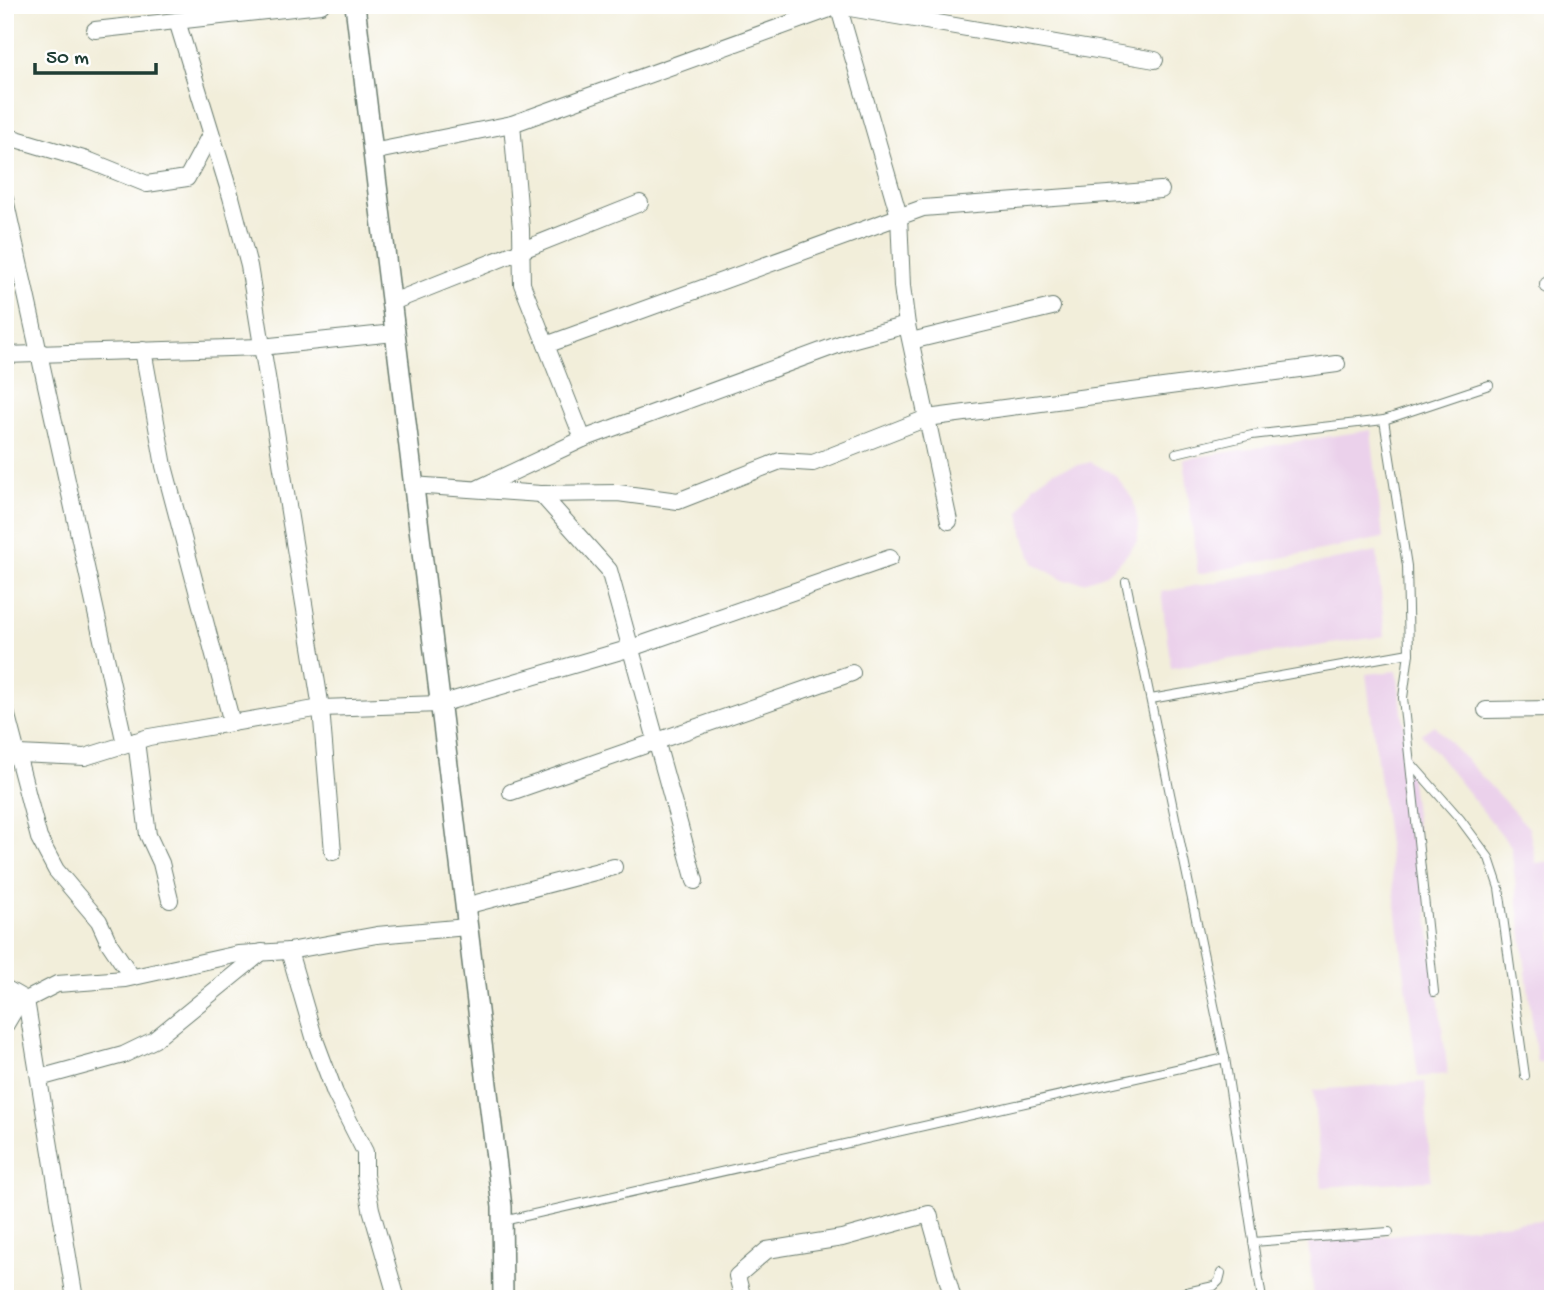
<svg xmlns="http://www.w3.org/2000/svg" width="1558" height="1304" font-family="'Gochi Hand',sans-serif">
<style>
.built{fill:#ebd1eb}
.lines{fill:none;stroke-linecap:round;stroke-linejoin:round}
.service-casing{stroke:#697b6e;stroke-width:10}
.minor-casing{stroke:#697b6e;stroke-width:18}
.tertiary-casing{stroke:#697b6e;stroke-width:22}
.service{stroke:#fff;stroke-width:8}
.minor{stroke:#fff;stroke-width:16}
.tertiary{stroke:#fff;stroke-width:19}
</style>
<rect width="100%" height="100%" fill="#fff"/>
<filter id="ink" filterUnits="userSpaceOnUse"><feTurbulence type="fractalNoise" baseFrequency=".0143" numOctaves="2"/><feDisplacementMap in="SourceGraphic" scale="14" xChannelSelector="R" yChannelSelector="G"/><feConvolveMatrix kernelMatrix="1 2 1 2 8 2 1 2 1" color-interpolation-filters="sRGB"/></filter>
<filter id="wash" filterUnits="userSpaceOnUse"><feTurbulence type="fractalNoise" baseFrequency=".00686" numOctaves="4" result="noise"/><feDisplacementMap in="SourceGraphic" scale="28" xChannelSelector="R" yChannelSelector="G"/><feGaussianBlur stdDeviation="1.57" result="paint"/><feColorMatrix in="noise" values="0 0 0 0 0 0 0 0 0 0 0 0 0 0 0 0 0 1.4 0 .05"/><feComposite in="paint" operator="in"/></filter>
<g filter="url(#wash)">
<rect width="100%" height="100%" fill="#f2eeda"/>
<g class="built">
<polygon points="1371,430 1383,538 1198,574 1184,459"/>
<polygon points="1091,462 1115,475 1133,499 1139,529 1136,543 1122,560 1106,574 1084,582 1063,580 1034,563 1023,533 1020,512 1034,485 1054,471"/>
<polygon points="1377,552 1385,636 1171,668 1161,592"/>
<polygon points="1397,671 1448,1074 1418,1077 1366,674"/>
<polygon points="1434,725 1529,828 1536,863 1553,861 1553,1062 1537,1062 1511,846 1421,734"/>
<polygon points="1425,1082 1431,1180 1322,1187 1313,1090"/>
<polygon points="1553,1219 1553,1299 1314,1299 1308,1243"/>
</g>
</g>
<g filter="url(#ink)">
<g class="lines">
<g class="service-casing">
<g id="service">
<polyline points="1384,420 1489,385"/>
<polyline points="1176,453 1252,435 1384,420 1407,566 1409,653 1403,698 1434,992"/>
<polyline points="1126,582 1225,1058 1262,1299"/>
<polyline points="1151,699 1409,653"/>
<polyline points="1410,762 1460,819 1489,858 1499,888 1525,1076"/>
<polyline points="503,1221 1225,1058"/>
<polyline points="1253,1242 1389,1232"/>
<polyline points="1155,1299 1214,1286 1219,1281 1221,1273"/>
</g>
</g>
<g class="minor-casing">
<g id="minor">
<polyline points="838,5 899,216 902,286 907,325 949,521"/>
<polyline points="177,21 231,197 249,266 321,708 333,852"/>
<polyline points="95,30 321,5"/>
<polyline points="512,124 521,229 522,284 583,439"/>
<polyline points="5,141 16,139 90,161 147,184 187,178 211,133"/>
<polyline points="372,152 512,124 838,6 1155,60"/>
<polyline points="5,199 125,744"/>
<polyline points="1548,285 1553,285"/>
<polyline points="390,303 640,203"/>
<polyline points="911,341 1052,307"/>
<polyline points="546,345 923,208 1161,190"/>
<polyline points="143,350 164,466 232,723"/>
<polyline points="5,355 261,347 394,333"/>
<polyline points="412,485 541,494 618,493 678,501 780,461 813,463 927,418 1337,364"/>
<polyline points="479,488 583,439 851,340 907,325"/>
<polyline points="541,494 609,570 695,881"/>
<polyline points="5,708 39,838 56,870 99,921 109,943 132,977"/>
<polyline points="1486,710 1553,709"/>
<polyline points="136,741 148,835 161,863 170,900"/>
<polyline points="5,757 18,754 85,757 149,737 321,708 440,704 631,648 890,558"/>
<polyline points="511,792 852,673"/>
<polyline points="465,906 614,867"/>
<polyline points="289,951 314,1037 335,1093 365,1152 365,1175 371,1209 397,1299"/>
<polyline points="5,988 26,1000 75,1299"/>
<polyline points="5,1026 18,1004 57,984 125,979 238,954 289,951 377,935 467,927"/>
<polyline points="39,1078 123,1055 154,1040 262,952"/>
<polyline points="743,1299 737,1276 767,1250 842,1238 929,1214 953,1299"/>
</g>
</g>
<g class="tertiary-casing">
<polyline id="tertiary" points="355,5 502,1207 503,1299"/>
</g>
<use href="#service" class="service"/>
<use href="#minor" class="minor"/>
<use href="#tertiary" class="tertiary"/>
</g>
</g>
<rect width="1558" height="1304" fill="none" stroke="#fff" stroke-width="28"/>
<path d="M35 63v10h121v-10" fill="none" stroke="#1f3d34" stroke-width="3.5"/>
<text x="46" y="63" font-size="21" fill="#1f3d34" stroke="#ffffff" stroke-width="5" paint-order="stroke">50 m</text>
</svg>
